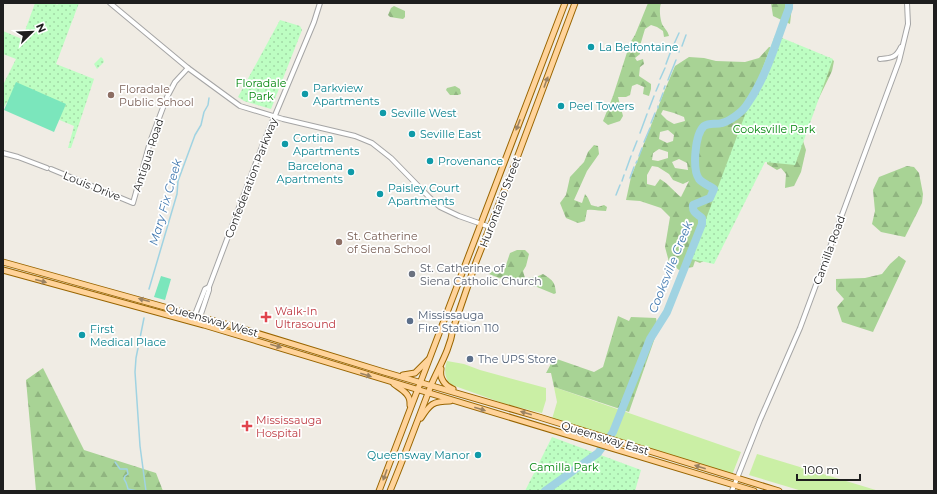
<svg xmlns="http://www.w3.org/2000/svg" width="937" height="494" font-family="Montserrat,sans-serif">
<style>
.grass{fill:#caefa5}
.forest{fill:url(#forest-firs);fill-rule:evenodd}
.park{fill:url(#park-dots)}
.pitch{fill:#7be6bc}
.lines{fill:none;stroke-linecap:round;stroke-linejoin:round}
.stream{stroke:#a0d3e2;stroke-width:1.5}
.river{stroke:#a0d3e2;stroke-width:8}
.minor-casing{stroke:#a5a5a5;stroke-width:6}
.major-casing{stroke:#996500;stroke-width:7}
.minor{stroke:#fff;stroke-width:4}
.major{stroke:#ffd39a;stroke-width:5}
.oneway{fill:#9a8262}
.culture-dot{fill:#0f9aa8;stroke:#fff;stroke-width:1.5}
.education-dot{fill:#8d6e63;stroke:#fff;stroke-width:1.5}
.worship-dot{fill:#6b7280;stroke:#fff;stroke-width:1.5}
.health-dot{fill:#e0444e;stroke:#fff;stroke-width:1.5}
.service-dot{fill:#5c6f8a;stroke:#fff;stroke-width:1.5}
.labels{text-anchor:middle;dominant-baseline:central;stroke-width:3.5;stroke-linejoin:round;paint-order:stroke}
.culture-label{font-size:11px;fill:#0d838f;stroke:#fff;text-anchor:start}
.park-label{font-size:11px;fill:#02870c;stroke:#fff}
.education-label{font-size:11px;fill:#785e54;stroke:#fff;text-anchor:start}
.street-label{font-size:11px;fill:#1e1e1e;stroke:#fff}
.worship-label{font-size:11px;fill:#5b616d;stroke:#fff;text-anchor:start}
.health-label{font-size:11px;fill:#be3a42;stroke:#fff;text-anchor:start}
.service-label{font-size:11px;fill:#4e5e75;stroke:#fff;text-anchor:start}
.water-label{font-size:12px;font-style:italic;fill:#4078af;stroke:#fff}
</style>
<defs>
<pattern id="forest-firs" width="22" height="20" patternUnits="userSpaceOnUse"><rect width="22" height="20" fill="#a8d395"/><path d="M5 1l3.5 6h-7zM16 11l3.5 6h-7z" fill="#90b580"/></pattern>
<pattern id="park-dots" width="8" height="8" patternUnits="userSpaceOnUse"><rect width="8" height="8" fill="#bdfec2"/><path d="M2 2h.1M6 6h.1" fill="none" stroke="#a2d9a6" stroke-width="1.8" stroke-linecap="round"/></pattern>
</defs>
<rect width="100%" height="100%" fill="#f0ece4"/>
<g class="grass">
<path d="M 447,361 L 464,364 L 480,370 L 546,388 L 546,400 L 542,413 L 505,404 L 452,385 C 444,379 444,370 447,361 Z"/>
<polygon points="554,387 741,452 732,475 552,419 557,402"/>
<polygon points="757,454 879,491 802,491 749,475"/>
</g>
<g class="forest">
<path d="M 648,3 L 661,3 C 659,9 660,18 662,24 C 664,28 668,31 669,36 L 664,37 L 663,31 L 657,27 L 651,25 L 645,29 L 639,49 L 640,54 L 635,58 L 637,61 L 643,59 L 644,64 L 640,67 L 639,76 L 651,84 L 651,89 L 649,96 L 643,94 L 644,87 L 637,84 L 632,86 L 630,95 L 626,97 L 618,97 L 623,116 L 620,121 L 608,125 L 603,121 L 613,96 L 630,43 L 635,35 Z"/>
<polygon points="771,3 794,3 792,6 790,24 773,16"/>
<polygon points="394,6 405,11 405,17 403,19 390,17 388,15 391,8"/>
<path d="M 769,47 L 780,48 L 714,255 L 700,263 L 695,261 L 693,267 L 679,270 L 669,262 L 665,247 L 670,217 L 661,208 L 640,201 L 626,200 L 631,177 L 664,92 L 675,66 L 689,57 L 704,58 L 716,61 L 745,62 L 759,58 ZM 663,110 L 674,113 L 684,117 L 685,121 L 674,124 L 667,120 L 661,114 ZM 668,130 L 674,135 L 673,141 L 667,143 L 659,139 L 660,132 ZM 659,149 L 668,152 L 668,158 L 658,161 L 652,160 L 653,153 ZM 679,159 L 687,163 L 688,170 L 675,168 L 672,162 ZM 652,166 L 658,167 L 669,174 L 673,180 L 683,184 L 689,181 L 681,197 C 672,190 670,185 660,179 L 655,186 L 647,184 L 647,175 Z"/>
<polygon points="821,57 829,57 834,61 832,71 801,135 806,150 801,172 794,186 785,188 786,174 781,168 777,170 767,164 767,150"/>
<polygon points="455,86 460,89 461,94 458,95 450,95 446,90 447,88"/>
<path d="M 594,145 L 598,146 L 599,154 L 587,171 L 574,200 L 582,203 L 585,194 L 588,198 L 591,205 L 598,207 L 604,205 L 607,207 L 606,211 C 599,211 594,209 587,210 L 585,221 L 578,223 L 566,218 L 560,203 L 566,195 L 570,177 L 584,162 L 588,152 Z"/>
<polygon points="907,166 914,167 919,173 923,194 922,203 905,237 881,232 872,224 875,211 873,190 879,177"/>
<path d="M 517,250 L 525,250 L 529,254 L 526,266 L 523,271 L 525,278 L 536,277 L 543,274 C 552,280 555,281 556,293 L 554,294 L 537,287 L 499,278 L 489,274 L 493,271 L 504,271 L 510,253 Z"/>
<polygon points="899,256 906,261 873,332 842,322 837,307 844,299 836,290 836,279 865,278 882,274 890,264"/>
<polygon points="618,316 629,321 631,317 656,318 658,329 629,412 554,387 551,373 546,373 554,358 594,372 603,367"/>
<polygon points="43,368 84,450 156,473 163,491 36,491 26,380"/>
</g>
<g class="park">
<polygon points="35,3 55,3 57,5 59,3 79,3 56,64 94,79 71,148 68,148 74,126 50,116 7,102 3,109 3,85 16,59 3,54 3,31 22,39"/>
<polygon points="280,20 300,26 302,30 271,109 244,101 238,97"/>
<polygon points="775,35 833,59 795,165 765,162 714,264 691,259"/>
<polygon points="101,57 103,59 104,62 97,69 94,64"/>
<polygon points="552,437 641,470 635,491 525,491"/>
</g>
<g class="pitch">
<polygon points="16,82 66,104 54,132 4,110"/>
<polygon points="161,276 171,279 165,300 154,297"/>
</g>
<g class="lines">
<g class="stream">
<polyline points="674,44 679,33"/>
<polyline points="682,46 686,35"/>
<polyline points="679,52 679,51"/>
<polyline points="666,64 672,48"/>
<polyline points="660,79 665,68"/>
<polyline points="668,80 676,60"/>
<polyline points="664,89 665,86"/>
<polyline points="656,91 659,84"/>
<polyline points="660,101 663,93"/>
<polyline points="658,108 658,106"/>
<polyline points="649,109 654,96"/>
<polyline points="651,123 655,113"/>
<polyline points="640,133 647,114"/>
<polyline points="644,142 650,128"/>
<polyline points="633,151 637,141"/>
<polyline points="639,156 642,148"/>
<polyline points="636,163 637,161"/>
<polyline points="626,170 631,156"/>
<polyline points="630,178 634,167"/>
<polyline points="622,181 624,175"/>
<polyline points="616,195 620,185"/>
<polyline points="149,289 177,194 178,181 195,135 201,125 204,112 208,105 209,98"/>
<polyline points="144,318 136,358 135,372 140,446 146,491"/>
<path d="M 115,462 L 120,469 L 127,469 L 128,474 L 125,476 L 124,479 C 127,483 127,485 128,489 L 137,491"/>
</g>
<path class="river" d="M 545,491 L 598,453 L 613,432 L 650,339 L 667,312 L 702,224 L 702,218 C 697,214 692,212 693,205 L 710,198 L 714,189 C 710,186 702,183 699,179 C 692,169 695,134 704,126 C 710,122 716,125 722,123 C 730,121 742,112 746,106 C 767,77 776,41 789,8 L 789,3"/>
<g class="minor-casing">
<g id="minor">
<polyline points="110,3 188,68 240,106 283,119 355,136 372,143 391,158 429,197 440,207 459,216 490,227"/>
<path d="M 880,59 C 891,58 896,58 901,47"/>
<polyline points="3,153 18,157 47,168"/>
<polyline points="51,169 133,203 150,142 167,97 175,82 188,68"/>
<polyline points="192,322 205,289 209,287"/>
<polyline points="198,323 209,290 209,287 263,144 314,22 320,3"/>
<polyline points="732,491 760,420 800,328 899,61 908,24 907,3"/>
</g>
</g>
<g class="major-casing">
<g id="major">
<polyline points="3,262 240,328 384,372 539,417 779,491"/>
<polyline points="3,270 204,325 754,491"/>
<path d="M 441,369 C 439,378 445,386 453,389"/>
<polyline points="403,375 415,373 428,360"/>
<path d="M 394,384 C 402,390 411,394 410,405"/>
<path d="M 421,418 C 430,404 433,401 450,401"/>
<polyline points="379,491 565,3"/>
<path d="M 390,491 C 405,455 418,419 432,383 C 440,365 450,349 453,329 L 476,262 L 514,166 L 575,3"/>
</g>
</g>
<use href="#minor" class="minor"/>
<use href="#major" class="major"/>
</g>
<defs><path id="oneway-solid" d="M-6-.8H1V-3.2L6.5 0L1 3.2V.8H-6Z"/></defs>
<g class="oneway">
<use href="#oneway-solid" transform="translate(546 82) rotate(-70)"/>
<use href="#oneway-solid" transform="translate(518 125) rotate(111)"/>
<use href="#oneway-solid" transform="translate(41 281) rotate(15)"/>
<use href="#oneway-solid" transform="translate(144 300) rotate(-165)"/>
<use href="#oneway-solid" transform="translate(276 346) rotate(16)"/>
<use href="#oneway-solid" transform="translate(366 375) rotate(17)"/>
<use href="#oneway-solid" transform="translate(480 409) rotate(17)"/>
<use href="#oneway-solid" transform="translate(526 413) rotate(-164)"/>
<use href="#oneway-solid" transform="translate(700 467) rotate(-163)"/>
<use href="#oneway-solid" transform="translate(385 475) rotate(110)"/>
</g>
<g class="culture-dot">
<circle cx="591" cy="47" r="4"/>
<circle cx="305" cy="94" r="4"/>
<circle cx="561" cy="106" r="4"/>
<circle cx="383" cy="113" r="4"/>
<circle cx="412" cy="134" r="4"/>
<circle cx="285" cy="144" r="4"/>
<circle cx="430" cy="161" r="4"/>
<circle cx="351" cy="172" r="4"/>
<circle cx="380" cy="194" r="4"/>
<circle cx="82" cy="335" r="4"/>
<circle cx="478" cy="455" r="4"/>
</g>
<g class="education-dot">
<circle cx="111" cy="95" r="4"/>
<circle cx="339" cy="242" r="4"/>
</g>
<circle class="worship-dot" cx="412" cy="274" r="4"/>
<g class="health-dot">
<path d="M264 311h4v4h4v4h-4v4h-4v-4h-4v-4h4z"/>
<path d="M245 420h4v4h4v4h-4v4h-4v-4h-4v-4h4z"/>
</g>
<g class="service-dot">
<circle cx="410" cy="321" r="4"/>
<circle cx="470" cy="359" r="4"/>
</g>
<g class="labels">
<g class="culture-label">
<text x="599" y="47">La Belfontaine</text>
<text x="313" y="88">Parkview<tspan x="313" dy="13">Apartments</tspan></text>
<text x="569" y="106">Peel Towers</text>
<text x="391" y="113">Seville West</text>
<text x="420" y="134">Seville East</text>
<text x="293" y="138">Cortina<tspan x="293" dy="13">Apartments</tspan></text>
<text x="438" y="161">Provenance</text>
<text x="343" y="166" text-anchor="end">Barcelona<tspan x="343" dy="13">Apartments</tspan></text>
<text x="388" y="188">Paisley Court<tspan x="388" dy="13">Apartments</tspan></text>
<text x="90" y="329">First<tspan x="90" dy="13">Medical Place</tspan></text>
<text x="470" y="455" text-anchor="end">Queensway Manor</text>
</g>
<g class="park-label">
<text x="261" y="83">Floradale<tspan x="261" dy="13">Park</tspan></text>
<text x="774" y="129">Cooksville Park</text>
<text x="564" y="467">Camilla Park</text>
</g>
<g class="education-label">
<text x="119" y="89">Floradale<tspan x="119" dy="13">Public School</tspan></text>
<text x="347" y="236">St. Catherine<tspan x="347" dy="13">of Siena School</tspan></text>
</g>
<g class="street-label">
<text transform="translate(148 155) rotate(-72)">Antigua Road</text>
<text transform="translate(251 178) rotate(-69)">Confederation Parkway</text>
<text transform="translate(92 186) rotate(22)">Louis Drive</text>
<text transform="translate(500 202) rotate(-69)">Hurontario Street</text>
<text transform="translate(829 250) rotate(-70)">Camilla Road</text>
<text transform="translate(212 320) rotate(16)">Queensway West</text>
<text transform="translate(605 438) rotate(17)">Queensway East</text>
</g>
<g class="worship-label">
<text x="420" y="268">St. Catherine of<tspan x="420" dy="13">Siena Catholic Church</tspan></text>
</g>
<g class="health-label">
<text x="275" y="311">Walk-In<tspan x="275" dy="13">Ultrasound</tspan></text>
<text x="256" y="420">Mississauga<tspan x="256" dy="13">Hospital</tspan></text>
</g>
<g class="service-label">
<text x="418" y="315">Mississauga<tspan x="418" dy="13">Fire Station 110</tspan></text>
<text x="478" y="359">The UPS Store</text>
</g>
<g class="water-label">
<text transform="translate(165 202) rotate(-74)">Mary Fix Creek</text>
<text transform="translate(670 267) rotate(-68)">Cooksville Creek</text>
</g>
</g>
<rect width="937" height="494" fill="none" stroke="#1e1e1e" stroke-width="8"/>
<g transform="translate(32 32) rotate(67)" stroke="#ffffff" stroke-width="3" paint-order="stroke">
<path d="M0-3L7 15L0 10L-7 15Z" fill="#1e1e1e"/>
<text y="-6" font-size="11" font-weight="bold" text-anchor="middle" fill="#1e1e1e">N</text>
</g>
<path d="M797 474v6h63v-6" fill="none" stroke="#1e1e1e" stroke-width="2"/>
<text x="803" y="474" font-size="12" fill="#1e1e1e" stroke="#ffffff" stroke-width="3" paint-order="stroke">100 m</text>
</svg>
